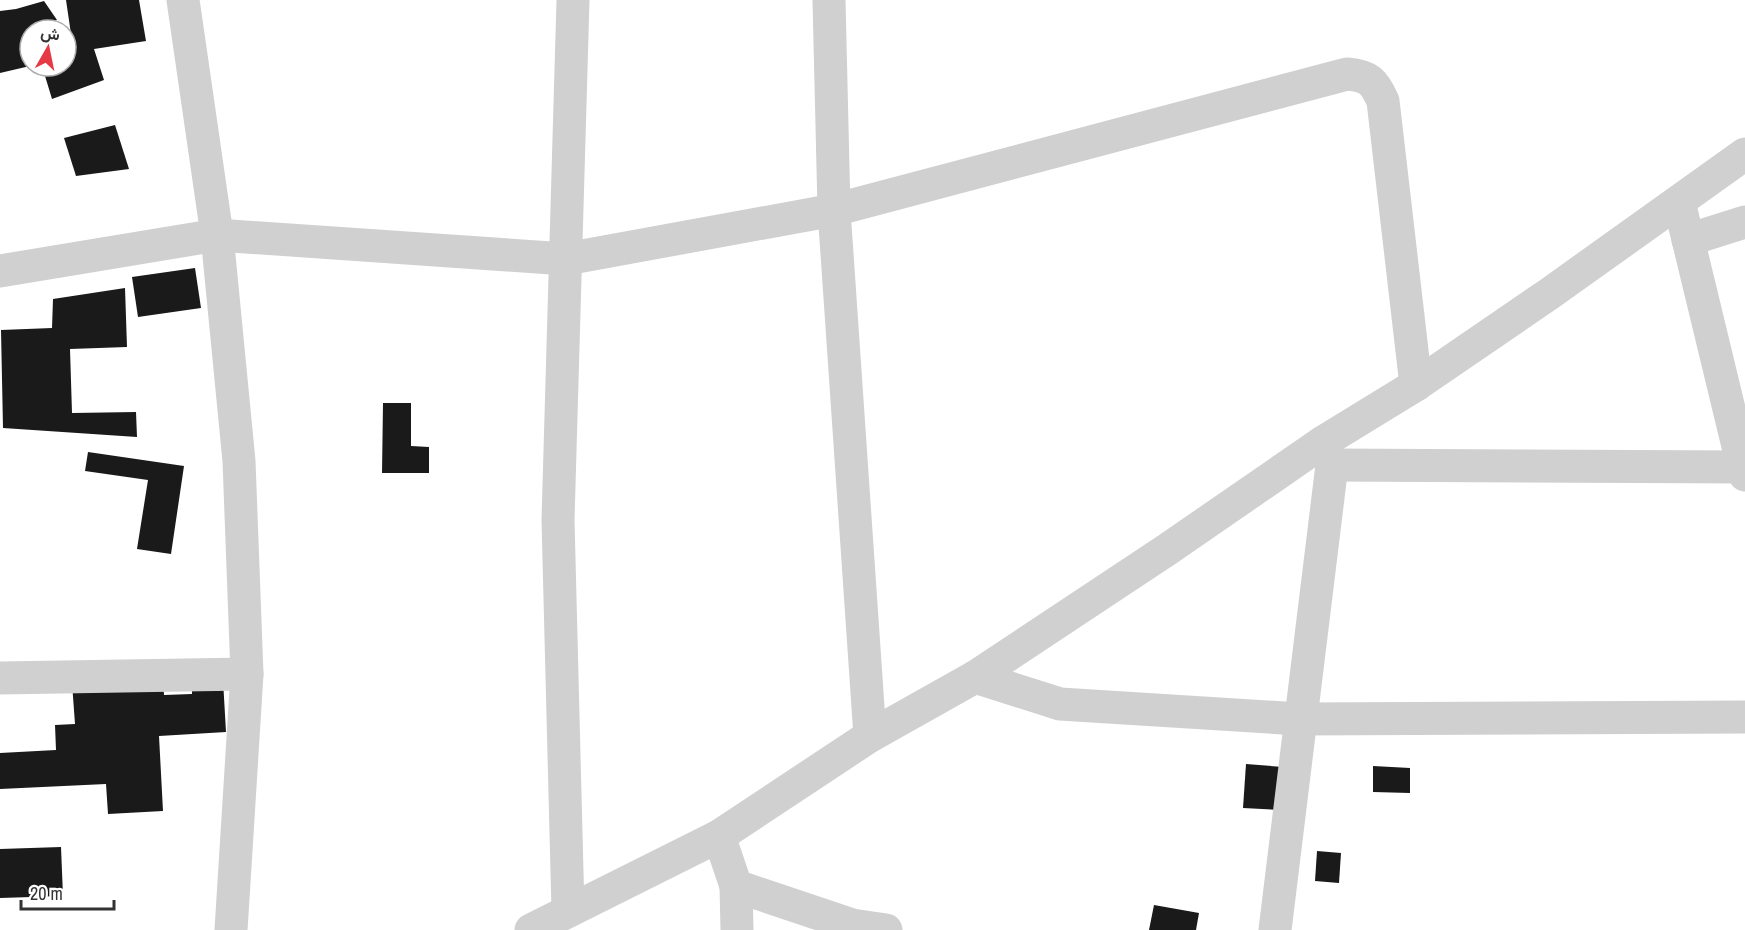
<svg xmlns="http://www.w3.org/2000/svg" width="1745" height="930" font-family="'Archivo Narrow',Vazirmatn,sans-serif">
<style>
.building{fill:#1a1a1a}
.lines{fill:none;stroke-linecap:round;stroke-linejoin:round}
.minor{stroke:#d0d0d0;stroke-width:33}
</style>
<rect width="100%" height="100%" fill="#fff"/>
<g class="building">
<polygon points="66,0 139,0 146,41 94,49 104,80 52,99 42,66 66,66 66,35 71,34"/>
<polygon points="44,1 57,20 36,26 36,30 30,30 30,66 0,73 0,11 16,9"/>
<polygon points="115,125 129,169 76,176 64,138"/>
<polygon points="195,268 201,308 138,317 132,277"/>
<polygon points="125,288 127,347 70,349 72,413 136,412 137,437 3,428 1,330 52,328 53,299"/>
<polygon points="383,403 411,403 411,446 429,447 429,473 382,473"/>
<polygon points="88,452 184,466 171,554 137,549 148,480 85,471"/>
<polygon points="163,679 164,695 192,694 192,682 223,680 226,732 159,736 163,811 108,814 106,784 0,789 0,753 56,750 55,725 75,724 72,683"/>
<polygon points="1246,764 1283,767 1280,810 1243,808"/>
<polygon points="1373,766 1410,768 1410,793 1373,792"/>
<polygon points="61,847 63,896 0,898 0,849"/>
<polygon points="1317,851 1341,853 1339,883 1315,881"/>
<polygon points="1154,905 1199,913 1196,930 1149,930"/>
</g>
<g class="lines">
<g class="minor">
<polyline points="183,0 217,235 239,461 247,674 231,930"/>
<polyline points="829,0 834,210 870,736"/>
<polyline points="1679,202 1745,475"/>
<polyline points="1688,240 1745,222"/>
<path d="M 0,271 L 217,235 L 566,259 L 834,210 L 1347,74 C 1369,76 1374,81 1383,101 L 1416,385"/>
<polyline points="1332,465 1745,467"/>
<polyline points="975,677 1060,704 1300,719 1745,717"/>
<polyline points="0,678 247,674"/>
<polyline points="719,836 736,886 852,925 886,930"/>
<polyline points="736,886 737,930"/>
<polyline points="568,911 558,520 573,0"/>
<polyline points="531,930 719,836 870,736 975,677 1168,549 1323,442 1416,385 1549,294 1745,154"/>
<polyline points="1275,930 1332,465 1323,442"/>
</g>
</g>
<g transform="translate(48 48) rotate(9)"><circle r="28" fill="#ffffff" stroke="#adadad" stroke-width="1.5"/>
<path d="M0-4.5L10 22L0 15L-10 22Z" fill="#e63946"/>
<text y="-9" font-size="16" font-weight="bold" text-anchor="middle" fill="#333333">ش</text>
</g>
<path d="M21 900v9h93v-9" fill="none" stroke="#333333" stroke-width="3"/>
<text x="30" y="900" font-size="18" fill="#333333" stroke="#ffffff" stroke-width="4.5" paint-order="stroke">20 m</text>
</svg>
